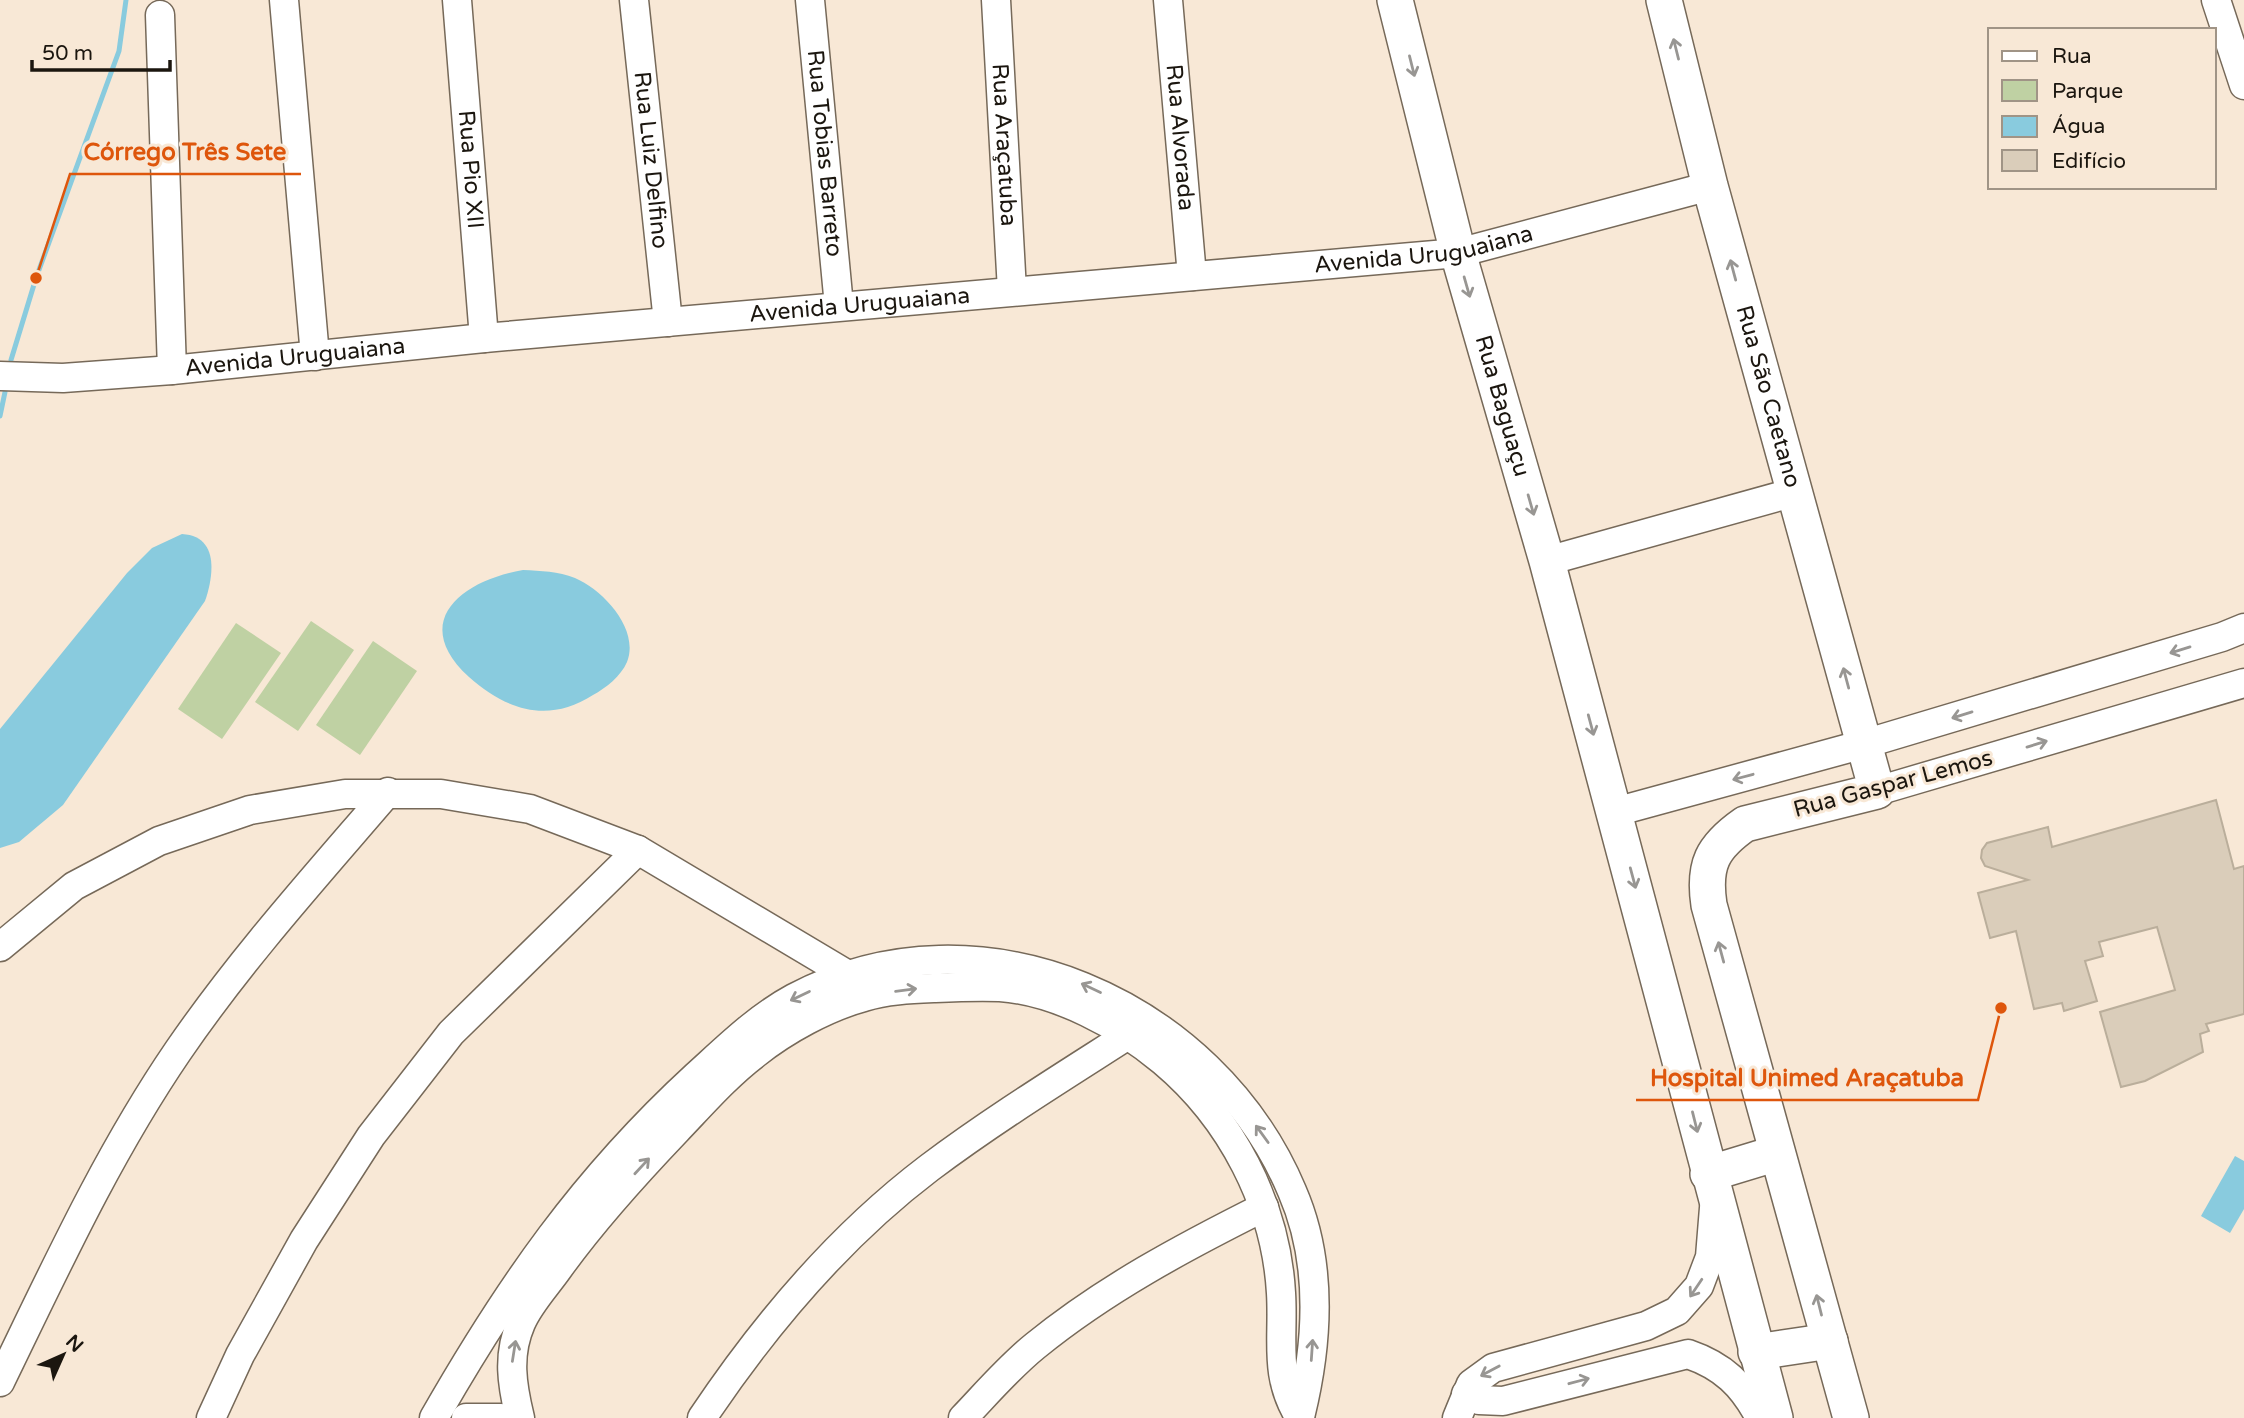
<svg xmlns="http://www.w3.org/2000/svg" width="2244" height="1418" font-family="'Varela Round',sans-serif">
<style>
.green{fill:#bfd1a3}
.water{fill:#89cbde}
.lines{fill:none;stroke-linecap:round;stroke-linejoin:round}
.stream{stroke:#89cbde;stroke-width:5}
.building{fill:#dacdba;stroke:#baae9b;stroke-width:2}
.minor-casing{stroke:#766959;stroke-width:31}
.major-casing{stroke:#766959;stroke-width:38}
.minor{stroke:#fff;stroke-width:28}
.major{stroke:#fff;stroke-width:35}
.oneway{stroke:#989693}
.labels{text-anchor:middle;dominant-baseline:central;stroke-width:6;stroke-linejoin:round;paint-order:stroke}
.street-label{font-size:23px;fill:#1b160f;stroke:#f8e8d6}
.leader{fill:none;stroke:#de560c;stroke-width:2.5}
.callout-dot{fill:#de560c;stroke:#f8e8d6;stroke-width:2.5}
.callout-label{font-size:24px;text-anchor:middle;font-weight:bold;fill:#de560c;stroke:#f8e8d6;stroke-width:6;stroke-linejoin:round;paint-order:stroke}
</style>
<rect width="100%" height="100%" fill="#f8e8d6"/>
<g class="green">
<polygon points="311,621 354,650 298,731 255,702"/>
<polygon points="236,623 281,653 222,739 178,709"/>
<polygon points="373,641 417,671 360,755 316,725"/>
</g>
<g class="water">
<path d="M 182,534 C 219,536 214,575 205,601 L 63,805 L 19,842 L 0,848 L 0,729 L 127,573 L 152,548 Z"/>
<path d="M 523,570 C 541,571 558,571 575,578 C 603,590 640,629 627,662 C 621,676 606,688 593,695 C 548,724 506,710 469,677 C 408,621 463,580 523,570 Z"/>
<polygon points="2235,1156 2244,1161 2244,1209 2230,1233 2201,1216"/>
</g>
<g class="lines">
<g class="stream">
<polyline points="11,360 36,278 119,51 126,0"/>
<polyline points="0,416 5,392"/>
</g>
</g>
<polygon class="building" points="2216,800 2234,869 2244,866 2244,1014 2206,1024 2209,1031 2200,1034 2203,1052 2145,1081 2121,1087 2100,1012 2175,990 2157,927 2099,942 2103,956 2085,961 2097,1001 2064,1011 2062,1003 2034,1009 2016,931 1990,938 1978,893 2028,880 1985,866 1981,858 1982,850 1987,843 2048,827 2052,847"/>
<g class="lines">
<g class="minor-casing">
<g id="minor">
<polyline points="284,0 315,356"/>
<path id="s1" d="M 457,0 L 484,338"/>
<path id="s2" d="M 634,0 L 668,322"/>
<path id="s3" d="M 810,0 L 839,306"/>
<path id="s4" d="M 996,0 L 1012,291"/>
<path id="s5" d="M 1168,0 L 1192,276"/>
<polyline points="2216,0 2244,85"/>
<polyline points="160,15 172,370"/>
<path id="s6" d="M 0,376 L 63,378 L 172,370 L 484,338 L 1458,253 L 1710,186"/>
<polyline points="1547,561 1795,492"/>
<polyline points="1877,791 2244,683"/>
<polyline points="1615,812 1864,744 2222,637 2244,628"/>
<polyline points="0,947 74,886 159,841 250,810 345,794 441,794 530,809 638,850 848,975 856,986"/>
<path d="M 0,1382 C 55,1269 107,1155 178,1051 C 241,959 316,876 388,792"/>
<path d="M 1466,1394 L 1479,1400 L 1503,1401 L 1688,1354 C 1723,1366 1743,1385 1760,1418"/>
<polyline points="211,1418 240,1355 304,1240 371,1136 451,1033 638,850"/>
<path d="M 434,1418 C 509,1287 584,1179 696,1076 C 727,1048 757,1018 794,998 C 980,899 1213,1003 1292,1191 C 1323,1262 1318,1344 1300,1417"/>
<polyline points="466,1418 501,1418"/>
<path d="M 520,1418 C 512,1385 507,1355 521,1323 C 529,1304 546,1286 558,1269 C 593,1220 634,1175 676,1131 C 701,1105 726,1076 755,1054 C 785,1030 827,1007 864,997 C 886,990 912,989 935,988 C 956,987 978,986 1000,987 C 1057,991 1120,1025 1163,1061 C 1231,1118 1276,1204 1281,1293 C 1284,1340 1273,1375 1300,1418"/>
<path d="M 702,1418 C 765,1324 838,1237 929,1168 C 993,1120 1061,1078 1128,1035"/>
<path d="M 963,1418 C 986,1394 1009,1367 1035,1346 C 1105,1289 1184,1247 1264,1207"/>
<polyline points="1457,1418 1471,1384 1493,1368 1646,1326 1677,1311 1699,1286 1710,1257 1714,1208"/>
</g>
</g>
<g class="major-casing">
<g id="major">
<path id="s7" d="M 1395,0 L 1458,253 L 1547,561 L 1775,1418"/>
<path id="s8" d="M 1664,0 L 1710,186 L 1877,791 L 1745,824 C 1712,847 1703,865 1709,905 L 1851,1418"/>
<polyline points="1708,1174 1777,1153"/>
<polyline points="1756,1352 1830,1341"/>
</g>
</g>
<use href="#minor" class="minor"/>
<use href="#major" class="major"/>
</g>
<defs><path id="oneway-shaft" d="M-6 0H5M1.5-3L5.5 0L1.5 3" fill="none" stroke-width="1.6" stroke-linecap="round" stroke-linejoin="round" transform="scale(1.75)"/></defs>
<g class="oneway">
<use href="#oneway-shaft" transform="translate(1676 49) rotate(-104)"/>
<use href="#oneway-shaft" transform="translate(1412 66) rotate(76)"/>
<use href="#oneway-shaft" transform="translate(1733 270) rotate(-105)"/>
<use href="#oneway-shaft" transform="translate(1467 287) rotate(74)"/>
<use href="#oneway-shaft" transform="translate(1531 505) rotate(74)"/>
<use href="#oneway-shaft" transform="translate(2180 650) rotate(163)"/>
<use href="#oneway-shaft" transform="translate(1846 678) rotate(-105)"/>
<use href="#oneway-shaft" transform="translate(1962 715) rotate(163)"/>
<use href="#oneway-shaft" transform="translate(1591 725) rotate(75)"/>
<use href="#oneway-shaft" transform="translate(2037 744) rotate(-17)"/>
<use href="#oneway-shaft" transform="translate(1743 777) rotate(165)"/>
<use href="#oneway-shaft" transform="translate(1633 878) rotate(75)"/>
<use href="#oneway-shaft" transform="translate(1721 952) rotate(-105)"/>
<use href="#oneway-shaft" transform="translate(1091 988) rotate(-155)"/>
<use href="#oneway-shaft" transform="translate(906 990) rotate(-7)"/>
<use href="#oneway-shaft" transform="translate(800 996) rotate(154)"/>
<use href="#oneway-shaft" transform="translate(1695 1122) rotate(76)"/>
<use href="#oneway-shaft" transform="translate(1262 1134) rotate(-126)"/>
<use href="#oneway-shaft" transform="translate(642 1166) rotate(-47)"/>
<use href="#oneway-shaft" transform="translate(1696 1288) rotate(124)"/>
<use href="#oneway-shaft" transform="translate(1819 1305) rotate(-104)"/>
<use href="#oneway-shaft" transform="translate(1312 1350) rotate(-86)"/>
<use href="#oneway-shaft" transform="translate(514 1351) rotate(-81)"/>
<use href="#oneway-shaft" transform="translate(1490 1371) rotate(152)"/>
<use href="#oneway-shaft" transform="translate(1579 1381) rotate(-15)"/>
</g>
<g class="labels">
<g class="street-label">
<text stroke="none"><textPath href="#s5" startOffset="138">Rua Alvorada</textPath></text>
<text stroke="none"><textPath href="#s4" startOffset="145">Rua Araçatuba</textPath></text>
<text stroke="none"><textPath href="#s3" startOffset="154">Rua Tobias Barreto</textPath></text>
<text stroke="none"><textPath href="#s2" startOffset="161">Rua Luiz Delfino</textPath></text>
<text stroke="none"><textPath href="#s1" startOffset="170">Rua Pio XII</textPath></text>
<text stroke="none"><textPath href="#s6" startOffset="1430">Avenida Uruguaiana</textPath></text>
<text stroke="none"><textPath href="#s6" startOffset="863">Avenida Uruguaiana</textPath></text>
<text stroke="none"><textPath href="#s6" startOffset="296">Avenida Uruguaiana</textPath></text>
<text stroke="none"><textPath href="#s8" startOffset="410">Rua São Caetano</textPath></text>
<text stroke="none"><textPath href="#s7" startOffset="420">Rua Baguaçu</textPath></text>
<text transform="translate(1893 784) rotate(-15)">Rua Gaspar Lemos</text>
</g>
</g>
<path class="leader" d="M36 278L70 174H301M2001 1008L1978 1100H1636"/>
<g class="callout-dot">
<circle cx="36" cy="278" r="7"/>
<circle cx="2001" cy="1008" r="7"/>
</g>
<g class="callout-label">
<text x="185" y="160">Córrego Três Sete</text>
<text x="1807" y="1086">Hospital Unimed Araçatuba</text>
</g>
<rect x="1988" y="28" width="228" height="161" fill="#f8e8d6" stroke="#a09486" stroke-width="2"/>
<rect x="2002" y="51" width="35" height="10" fill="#ffffff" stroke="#a09486" stroke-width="2"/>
<text x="2052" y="63" font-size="21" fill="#1b160f">Rua</text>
<rect x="2002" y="80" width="35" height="21" fill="#bfd1a3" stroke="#a09486" stroke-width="2"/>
<text x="2052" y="98" font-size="21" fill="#1b160f">Parque</text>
<rect x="2002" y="116" width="35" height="21" fill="#89cbde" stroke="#a09486" stroke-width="2"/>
<text x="2052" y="133" font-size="21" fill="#1b160f">Água</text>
<rect x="2002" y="150" width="35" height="21" fill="#dacdba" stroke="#a09486" stroke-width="2"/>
<text x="2052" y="168" font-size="21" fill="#1b160f">Edifício</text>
<g transform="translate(63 1355) rotate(45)" stroke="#f8e8d6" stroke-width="5" paint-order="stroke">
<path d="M0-5L12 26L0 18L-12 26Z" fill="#1b160f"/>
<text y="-10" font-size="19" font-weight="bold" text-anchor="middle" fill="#1b160f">N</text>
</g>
<path d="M32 60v10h138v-10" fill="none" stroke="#1b160f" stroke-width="3.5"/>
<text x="42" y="60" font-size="21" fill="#1b160f" stroke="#f8e8d6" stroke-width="5" paint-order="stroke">50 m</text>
</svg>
